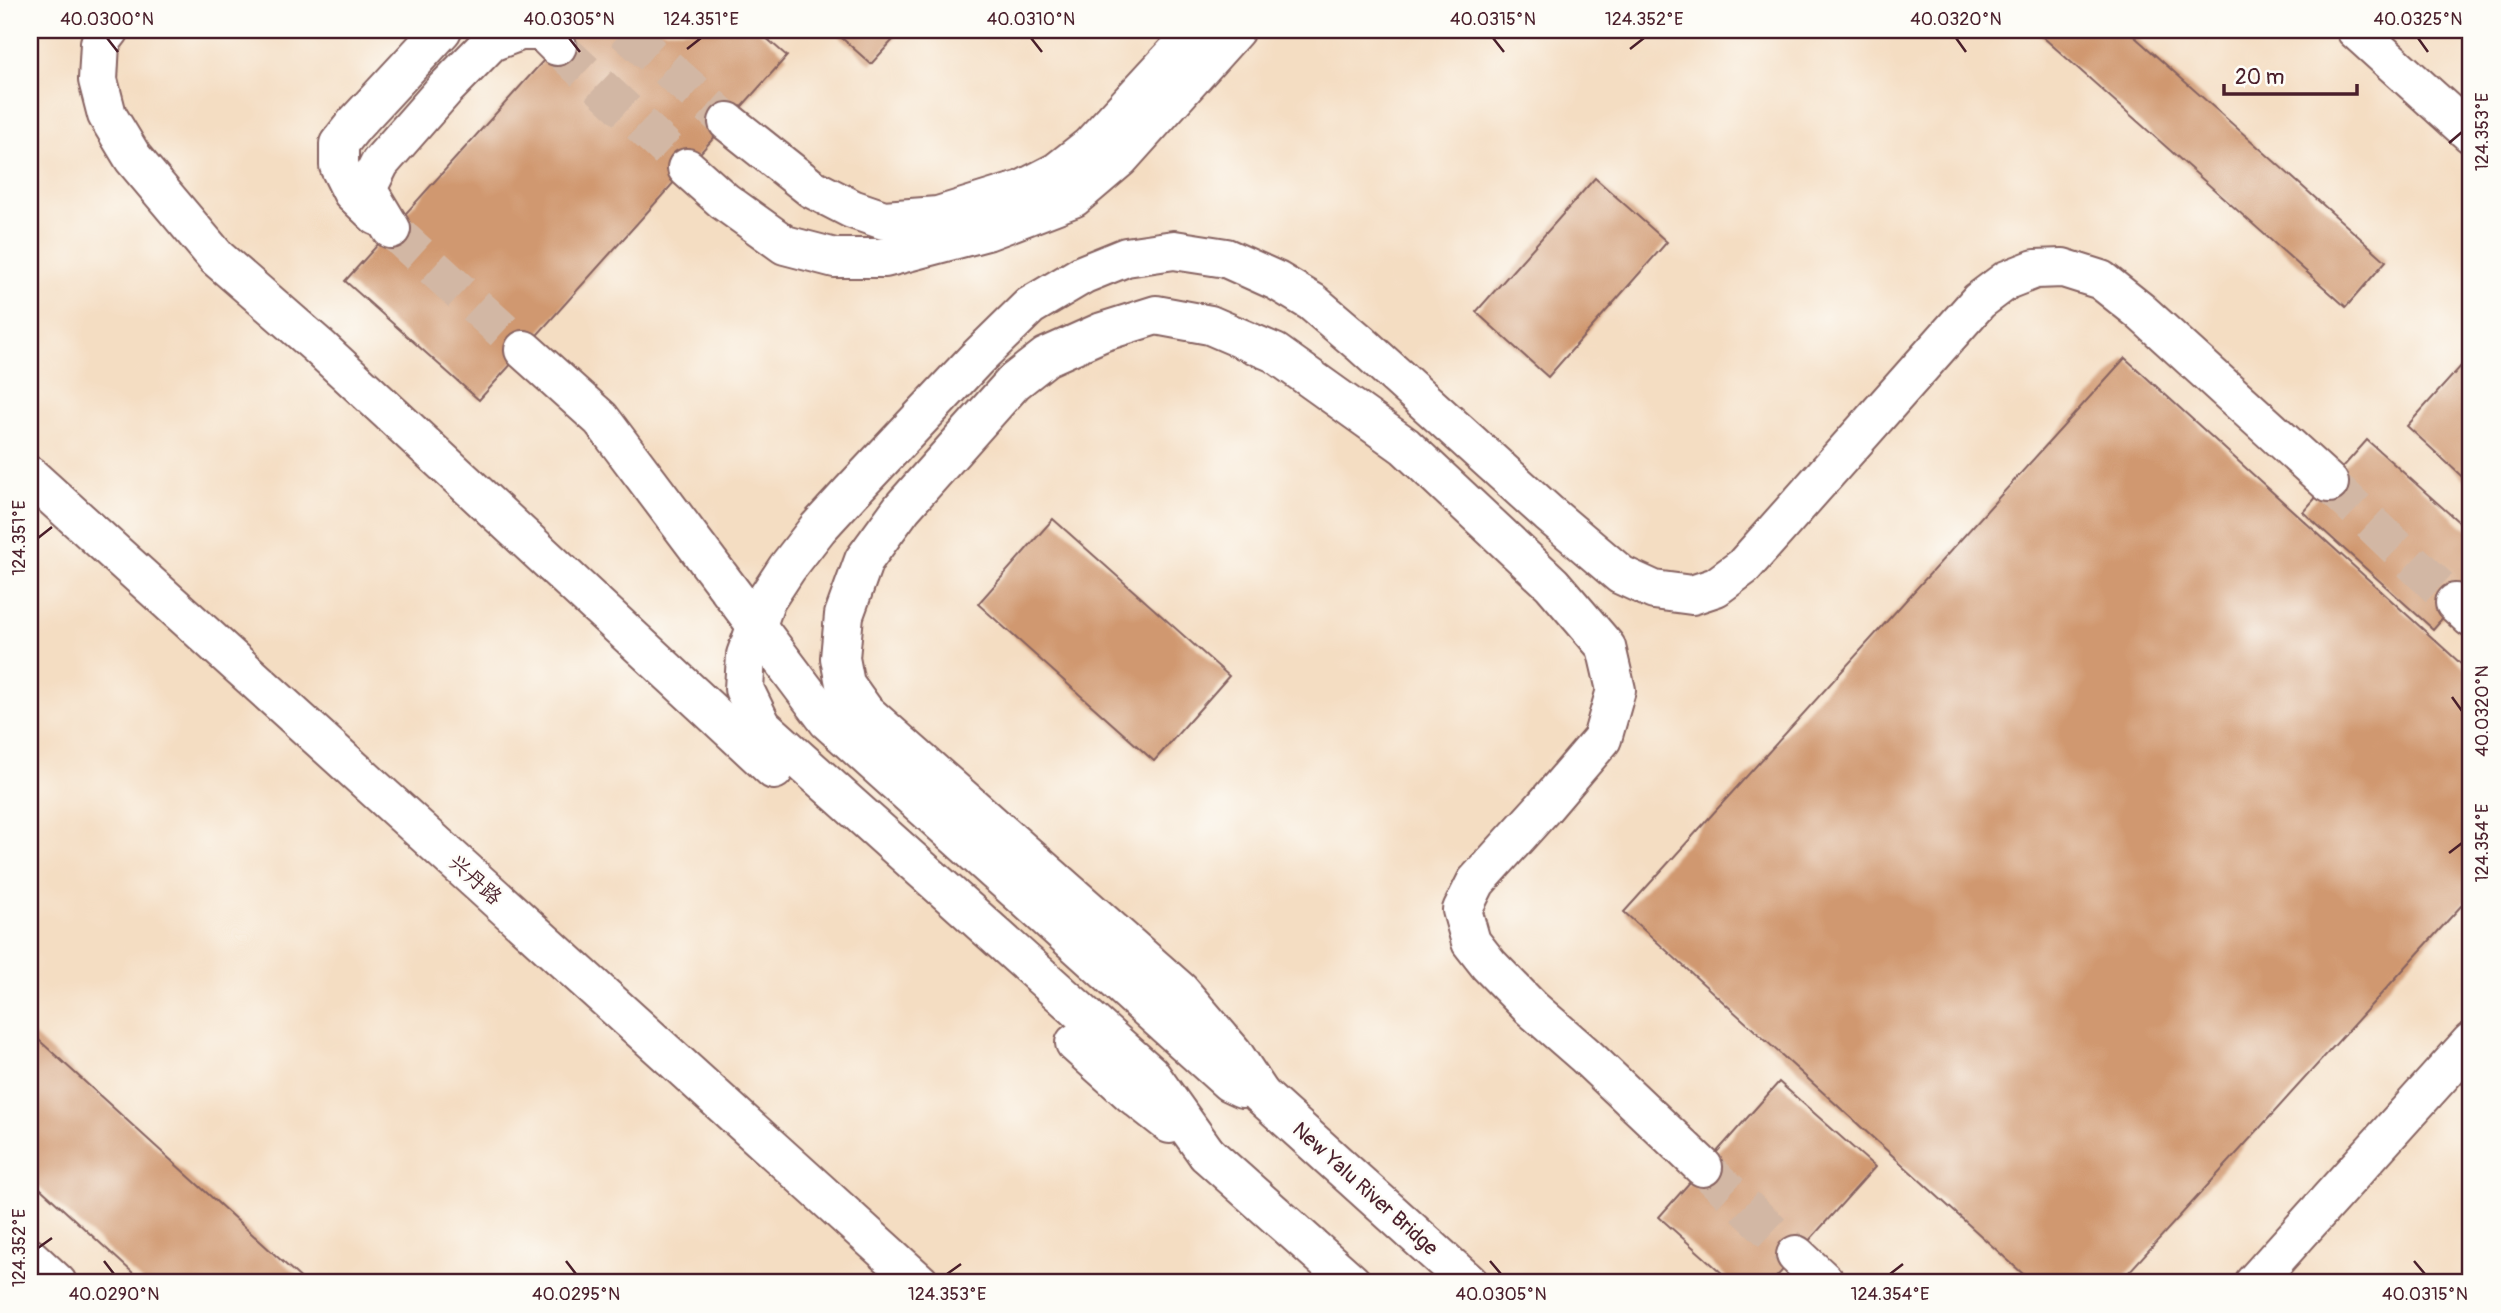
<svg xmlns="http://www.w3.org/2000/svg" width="2501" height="1313" font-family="Pangolin,'LXGW WenKai TC',sans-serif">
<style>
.building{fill:#d0986f}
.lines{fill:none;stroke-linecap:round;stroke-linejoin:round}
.minor-tunnel{stroke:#d2b7a4;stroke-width:38;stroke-dasharray:38 19;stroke-linecap:butt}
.minor-casing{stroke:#866260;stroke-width:42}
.highway-casing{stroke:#866260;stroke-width:42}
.minor{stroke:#fff;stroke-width:38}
.highway{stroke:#fff;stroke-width:38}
.ticks{fill:none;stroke:#4a1f2b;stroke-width:2.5}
.labels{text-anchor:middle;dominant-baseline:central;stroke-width:5;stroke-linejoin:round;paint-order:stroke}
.street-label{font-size:21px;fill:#4a1f2b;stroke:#fdfcf7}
.neatline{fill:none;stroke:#4a1f2b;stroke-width:2.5}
.ticks-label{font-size:18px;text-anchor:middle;fill:#4a1f2b}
</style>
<rect width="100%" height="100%" fill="#fdfcf7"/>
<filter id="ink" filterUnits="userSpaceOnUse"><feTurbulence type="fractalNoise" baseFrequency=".0143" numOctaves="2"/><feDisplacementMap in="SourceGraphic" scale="14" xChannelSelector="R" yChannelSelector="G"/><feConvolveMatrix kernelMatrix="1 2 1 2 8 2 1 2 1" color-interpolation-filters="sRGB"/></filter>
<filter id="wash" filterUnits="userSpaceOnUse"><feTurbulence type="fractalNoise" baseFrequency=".00686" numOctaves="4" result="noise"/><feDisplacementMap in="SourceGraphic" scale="28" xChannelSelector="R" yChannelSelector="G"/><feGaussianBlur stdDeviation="1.57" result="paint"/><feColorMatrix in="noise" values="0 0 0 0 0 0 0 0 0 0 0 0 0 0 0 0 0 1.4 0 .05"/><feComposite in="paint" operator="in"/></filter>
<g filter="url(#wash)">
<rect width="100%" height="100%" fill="#f4ddc2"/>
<g id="blocks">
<g class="building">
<polygon points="571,30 757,30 787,56 479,400 345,281"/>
<polygon points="833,30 902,30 871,64"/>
<polygon points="2035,30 2127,30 2386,261 2346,307"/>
<polygon points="1595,178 1667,242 1548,377 1476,312"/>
<polygon points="2471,355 2471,485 2407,426"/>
<polygon points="2125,358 2471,673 2471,895 2119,1283 2033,1283 1624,912"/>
<polygon points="2367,440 2471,533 2471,585 2433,629 2303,512"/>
<polygon points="1053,519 1229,676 1154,761 978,604"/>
<polygon points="30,1032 306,1283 144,1283 30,1179"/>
<polygon points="1779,1082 1875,1167 1771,1283 1733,1283 1659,1217"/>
</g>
</g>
</g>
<g filter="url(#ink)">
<use href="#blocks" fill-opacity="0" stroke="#866260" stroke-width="2"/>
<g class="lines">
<g class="minor-tunnel">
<polyline points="624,30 728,122"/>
<polyline points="557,46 687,168"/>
<polyline points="391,229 524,350"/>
<polyline points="2329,483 2455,603"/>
<polyline points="1703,1167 1796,1255"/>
</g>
<g class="minor-casing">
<g id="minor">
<polyline points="110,30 100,43 98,80 107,115 133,158 217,258 318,346 774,770"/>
<polyline points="2356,30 2471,134"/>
<polyline points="728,122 811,188 852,209 884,220 938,216 1022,190 1057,172 1090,146 1197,30"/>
<polyline points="687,168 724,201 785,245 835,258 885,258 987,231 1073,198 1120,158 1235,30"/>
<polyline points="377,216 352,192 339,166 339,144 354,125 442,30"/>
<polyline points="391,229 367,189 380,163 445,89 491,42 520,31 542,31 557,46"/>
<polyline points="524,350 601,419 828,721 1229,1082 1242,1088"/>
<polyline points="2455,603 2471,618"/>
<polyline points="1075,1043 1132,1094 1170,1124"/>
<polyline points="1261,1095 1233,1053 1180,991 865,712 845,684 840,658 844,615 864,560 902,508 1014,382 1046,357 1102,332 1156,315 1210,325 1275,353 1405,446 1552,584 1606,647 1616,690 1602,739 1544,807 1476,882 1462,910 1471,942 1489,965 1531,1008 1586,1056 1703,1167"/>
<polyline points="1207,1154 1150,1074 762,726 744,689 746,655 766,600 787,568 818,528 851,492 976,359 1030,306 1084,274 1126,257 1174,250 1226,258 1277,281 1312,302 1360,343 1549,514 1621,575 1654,590 1692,595 1716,587 1743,567 1979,301 2007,280 2035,269 2063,268 2101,280 2140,311 2329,483"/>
<polyline points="1796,1255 1826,1283"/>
<polyline points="30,1258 57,1283"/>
<polyline points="2254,1283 2471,1042"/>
</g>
</g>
<g class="highway-casing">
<g id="highway">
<polyline points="30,476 920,1283"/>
<polyline points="1261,1095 1469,1283"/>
<polyline points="1207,1154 1352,1283"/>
</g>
</g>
<use href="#minor" class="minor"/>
<use href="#highway" class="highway"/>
</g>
</g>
<path class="ticks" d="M 107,38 L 118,52M 569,38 L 580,52M 1031,38 L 1042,52M 1493,38 L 1504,52M 1956,38 L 1966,52M 2418,38 L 2428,52M 687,49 L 701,38M 1630,49 L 1644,38M 2449,143 L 2462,132M 38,538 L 52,527M 2452,697 L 2462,711M 2449,853 L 2462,843M 38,1248 L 52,1238M 104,1261 L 114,1274M 566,1261 L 576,1274M 1490,1261 L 1501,1274M 2414,1261 L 2425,1274M 947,1274 L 961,1264M 1890,1274 L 1903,1264"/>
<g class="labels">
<g class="street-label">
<text transform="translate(475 880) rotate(42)">兴丹路</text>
<text transform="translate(1365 1189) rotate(42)">New Yalu River Bridge</text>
</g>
</g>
<rect width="2501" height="1313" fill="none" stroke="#fdfcf7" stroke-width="77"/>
<path d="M2224 84v10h133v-10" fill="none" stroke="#4a1f2b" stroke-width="3.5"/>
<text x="2235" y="84" font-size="21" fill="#4a1f2b" stroke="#fdfcf7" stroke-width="5" paint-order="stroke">20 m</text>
<rect x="38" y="38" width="2424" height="1236" class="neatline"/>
<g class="ticks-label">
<text x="107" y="25">40.0300°N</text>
<text x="569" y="25">40.0305°N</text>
<text x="701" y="25">124.351°E</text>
<text x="1031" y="25">40.0310°N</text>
<text x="1493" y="25">40.0315°N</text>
<text x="1644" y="25">124.352°E</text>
<text x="1956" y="25">40.0320°N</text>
<text x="2418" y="25">40.0325°N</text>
<text transform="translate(2482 132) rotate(-90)" y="6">124.353°E</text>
<text transform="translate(19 538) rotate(-90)" y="6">124.351°E</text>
<text transform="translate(2482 711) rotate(-90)" y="6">40.0320°N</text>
<text transform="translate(2482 843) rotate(-90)" y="6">124.354°E</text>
<text transform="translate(19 1248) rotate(-90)" y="6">124.352°E</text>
<text x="114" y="1300">40.0290°N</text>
<text x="576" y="1300">40.0295°N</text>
<text x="947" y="1300">124.353°E</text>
<text x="1501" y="1300">40.0305°N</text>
<text x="1890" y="1300">124.354°E</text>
<text x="2425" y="1300">40.0315°N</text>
</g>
</svg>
